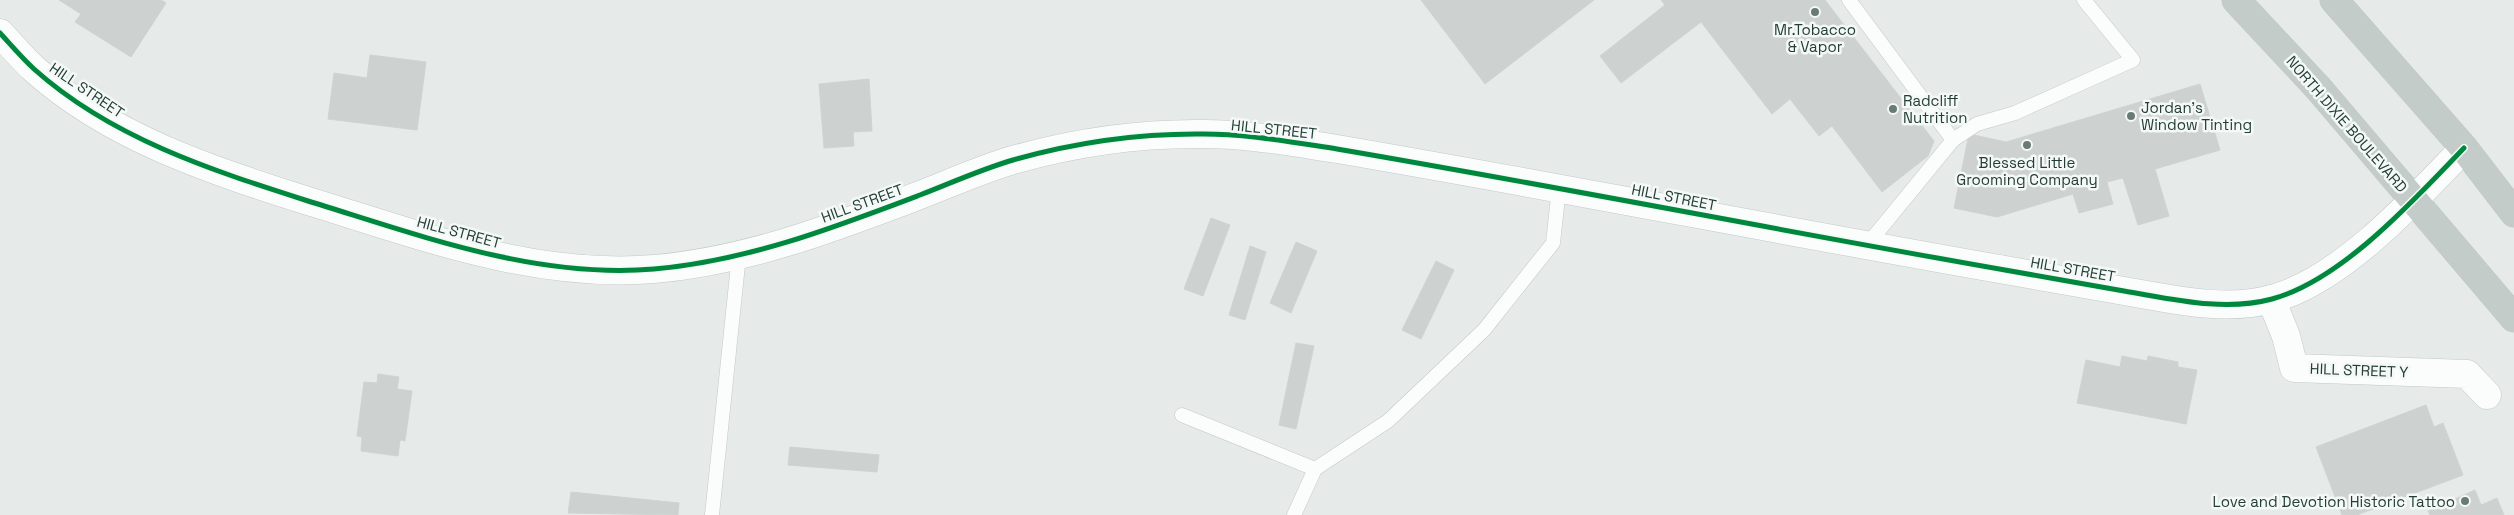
<svg xmlns="http://www.w3.org/2000/svg" width="2514" height="515" font-family="'Space Grotesk',sans-serif">
<style>
.building{fill:#cdd2d0;stroke:#ced4d2}
.lines{fill:none;stroke-linecap:round;stroke-linejoin:round}
.service-casing{stroke:#c3c8c6;stroke-width:15}
.minor-casing{stroke:#c3c8c6;stroke-width:29}
.tertiary-casing{stroke:#c3c8c6;stroke-width:29}
.trunk-casing{stroke:#c2cac7;stroke-width:29}
.service{stroke:#fbfcfc;stroke-width:14}
.minor{stroke:#fbfcfc;stroke-width:28}
.tertiary{stroke:#fbfcfc;stroke-width:28}
.trunk{stroke:#c4ccca;stroke-width:28}
.cycleway-casing{stroke:#f4f9f7;stroke-width:8}
.cycleway{stroke:#00873e;stroke-width:5}
.poi-dot{fill:#687b75;stroke:#f4f9f7;stroke-width:2}
.labels{text-anchor:middle;dominant-baseline:central;stroke-width:5;stroke-linejoin:round;paint-order:stroke}
.poi-label{font-size:15px;fill:#243e37;stroke:#f4f9f7}
.street-label{font-size:15px;fill:#243e37;stroke:#f4f9f7}
</style>
<rect width="100%" height="100%" fill="#e6ebe9"/>
<g class="building">
<polygon points="59,0 161,0 166,3 131,57 75,22 81,14"/>
<polygon points="1421,0 1594,0 1485,84"/>
<polygon points="1661,0 1825,0 1934,141 1928,156 1882,192 1832,126 1819,136 1790,99 1772,114 1701,22 1621,83 1600,56 1665,5"/>
<polygon points="370,55 426,62 417,130 328,119 334,73 367,78"/>
<polygon points="869,79 872,131 853,132 854,146 824,148 819,84"/>
<polygon points="2200,84 2220,150 2155,169 2169,216 2138,225 2123,178 2107,182 2113,204 2079,213 2073,194 1997,217 1954,208 1969,134 2006,142"/>
<polygon points="1211,218 1230,225 1203,296 1184,289"/>
<polygon points="1296,242 1317,251 1291,313 1270,303"/>
<polygon points="1250,246 1266,252 1245,320 1229,315"/>
<polygon points="1436,261 1454,270 1421,339 1402,330"/>
<polygon points="1296,343 1314,346 1296,429 1279,425"/>
<polygon points="2122,356 2147,361 2148,356 2178,362 2178,367 2197,370 2186,424 2077,403 2086,360 2120,367"/>
<polygon points="378,374 399,377 397,389 412,391 405,441 400,440 398,456 361,451 362,437 357,436 364,382 377,383"/>
<polygon points="2426,405 2434,427 2443,423 2463,475 2357,515 2342,515 2316,447"/>
<polygon points="790,447 879,455 877,472 788,465"/>
<polygon points="2475,490 2481,505 2497,498 2504,515 2430,515 2428,511"/>
<polygon points="571,492 679,503 678,515 568,513"/>
</g>
<g class="lines">
<g class="service-casing">
<g id="service">
<polyline points="1849,0 1953,140 1867,245"/>
<polyline points="1953,140 1977,124 2015,113 2133,60 2084,0"/>
<polyline points="1182,415 1315,469 1388,421 1484,330 1553,243 1559,188"/>
<polyline points="712,515 739,255"/>
<polyline points="1294,515 1315,469"/>
</g>
</g>
<g class="minor-casing">
<polyline id="minor" points="2271,299 2286,336 2294,368 2467,374 2487,395"/>
</g>
<g class="tertiary-casing">
<path id="tertiary" d="M 0,33 C 11,45 22,58 34,69 C 111,138 211,170 308,201 C 419,235 535,279 654,269 C 747,261 833,228 920,195 C 951,183 982,169 1013,160 C 1073,143 1134,134 1196,134 C 1243,133 1291,142 1337,149 C 1560,187 1782,231 2005,270 C 2045,277 2084,284 2124,291 C 2172,299 2224,312 2272,299 C 2342,280 2414,200 2464,148"/>
</g>
<g class="trunk-casing">
<g id="trunk">
<polyline points="2236,0 2319,89 2514,318"/>
<polyline points="2334,0 2464,148 2514,213"/>
</g>
</g>
<use href="#service" class="service"/>
<use href="#minor" class="minor"/>
<use href="#tertiary" class="tertiary"/>
<use href="#trunk" class="trunk"/>
<g class="cycleway-casing">
<path id="cycleway" d="M 0,33 C 11,45 22,58 34,69 C 111,138 211,170 308,201 C 419,235 535,279 654,269 C 747,261 833,228 920,195 C 951,183 982,169 1013,160 C 1073,143 1134,134 1196,134 C 1243,133 1291,142 1337,149 C 1560,187 1782,231 2005,270 C 2045,277 2084,284 2124,291 C 2172,299 2224,312 2272,299 C 2342,280 2414,200 2464,148"/>
</g>
<use href="#cycleway" class="cycleway"/>
</g>
<g class="poi-dot">
<circle cx="1815" cy="12" r="5"/>
<circle cx="1893" cy="109" r="5"/>
<circle cx="2131" cy="116" r="5"/>
<circle cx="2027" cy="145" r="5"/>
<circle cx="2465" cy="501" r="5"/>
</g>
<g class="labels">
<g class="poi-label">
<text x="1815" y="29">Mr.Tobacco<tspan x="1815" dy="17">&amp; Vapor</tspan></text>
<text x="1903" y="100" text-anchor="start">Radcliff<tspan x="1903" dy="17">Nutrition</tspan></text>
<text x="2141" y="107" text-anchor="start">Jordan's<tspan x="2141" dy="17">Window Tinting</tspan></text>
<text x="2027" y="162">Blessed Little<tspan x="2027" dy="17">Grooming Company</tspan></text>
<text x="2455" y="501" text-anchor="end">Love and Devotion Historic Tattoo</text>
</g>
<g class="street-label">
<text transform="translate(87 90) rotate(34)">HILL STREET</text>
<text transform="translate(2347 124) rotate(49)">NORTH DIXIE BOULEVARD</text>
<text transform="translate(1274 129) rotate(6)">HILL STREET</text>
<text transform="translate(1674 197) rotate(11)">HILL STREET</text>
<text transform="translate(862 203) rotate(-20)">HILL STREET</text>
<text transform="translate(459 232) rotate(15)">HILL STREET</text>
<text transform="translate(2073 269) rotate(10)">HILL STREET</text>
<text transform="translate(2359 370) rotate(2)">HILL STREET Y</text>
</g>
</g>
</svg>
